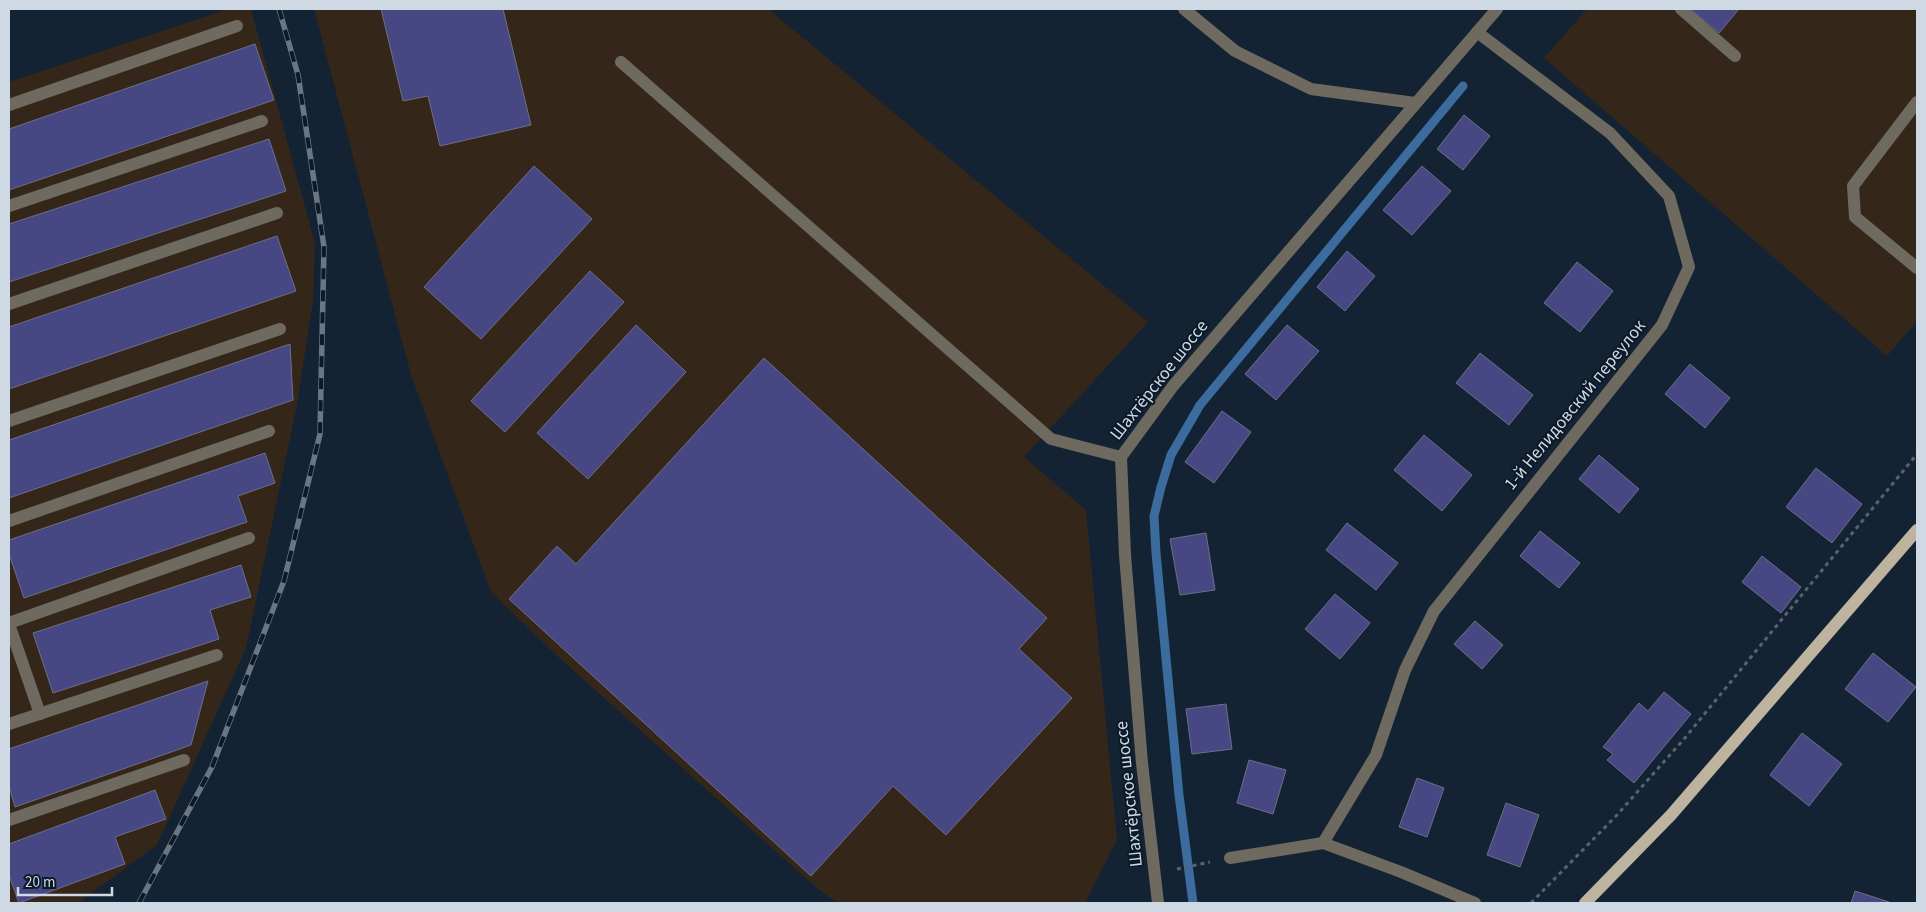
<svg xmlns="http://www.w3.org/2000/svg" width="1926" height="912" font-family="'Source Sans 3',sans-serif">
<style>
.industrial{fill:#342619}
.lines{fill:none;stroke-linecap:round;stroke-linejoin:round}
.stream{stroke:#3c6b9e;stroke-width:9}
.building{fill:#474883;stroke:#6d6f86}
.path{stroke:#566371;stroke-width:3;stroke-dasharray:4 4;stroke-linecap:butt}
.minor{stroke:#6f6a60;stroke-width:12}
.major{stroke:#bdb39f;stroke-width:12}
.rail-casing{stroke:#6a7684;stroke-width:5.5}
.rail{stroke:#0b1a29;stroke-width:4;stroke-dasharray:11;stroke-linecap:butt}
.labels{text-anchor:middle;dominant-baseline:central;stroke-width:4;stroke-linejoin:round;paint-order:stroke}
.street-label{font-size:18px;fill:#cfd9e3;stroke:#0b1a29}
</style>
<rect width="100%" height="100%" fill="#142333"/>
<g class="industrial">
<polygon points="228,9 251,9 315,243 313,300 297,405 246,648 157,845 78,903 9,903 9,82"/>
<polygon points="314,9 768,9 1148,322 1024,457 1086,510 1117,840 1085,903 838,903 818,889 556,655 491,592 411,375"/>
<polygon points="1587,9 1917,9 1917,321 1887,356 1544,58"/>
</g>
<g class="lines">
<polyline class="stream" points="1193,903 1179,795 1156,553 1154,516 1161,487 1171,455 1200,405 1463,86"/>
</g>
<g class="building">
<polygon points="381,9 503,9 531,125 440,146 428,96 403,101"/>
<polygon points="1690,9 1739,9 1719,33"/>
<polygon points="255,44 274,100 9,190 9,129"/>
<polygon points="1464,115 1490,136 1463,170 1437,149"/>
<polygon points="269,139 286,191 9,282 9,224"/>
<polygon points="534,166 592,219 481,339 424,287"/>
<polygon points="1422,166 1451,191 1412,235 1383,210"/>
<polygon points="277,236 296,291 9,389 9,327"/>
<polygon points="1347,251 1375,276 1345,311 1317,287"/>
<polygon points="1577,262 1613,291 1580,332 1544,303"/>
<polygon points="590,271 624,302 505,432 471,401"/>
<polygon points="636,325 686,372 588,479 537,433"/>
<polygon points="1287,325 1319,351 1276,400 1245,374"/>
<polygon points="290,344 293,400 9,498 9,440"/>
<polygon points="1480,353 1533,395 1509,425 1456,383"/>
<polygon points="764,358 1047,618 1019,649 1072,698 946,835 893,786 811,876 509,599 557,546 576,564"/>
<polygon points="1690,364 1730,398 1705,428 1665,394"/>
<polygon points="1222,411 1251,432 1214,483 1185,462"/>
<polygon points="1424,435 1472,475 1442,511 1394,470"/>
<polygon points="265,453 275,483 238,496 247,522 24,598 9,554 9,540"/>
<polygon points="1599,455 1639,489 1619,513 1579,479"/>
<polygon points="1816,468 1862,504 1832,543 1786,507"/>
<polygon points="1347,523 1398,563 1376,590 1326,550"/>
<polygon points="1540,531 1580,563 1559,588 1520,556"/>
<polygon points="1206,533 1215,590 1180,595 1170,539"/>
<polygon points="1762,556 1801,587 1781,613 1742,582"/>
<polygon points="241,565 251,597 210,610 219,639 53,693 33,633"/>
<polygon points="1335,594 1370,623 1340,659 1305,629"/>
<polygon points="1475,621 1503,645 1482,669 1454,644"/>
<polygon points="1873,653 1916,687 1888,722 1845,689"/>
<polygon points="208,681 191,745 15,807 9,786 9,749"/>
<polygon points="1664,692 1691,714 1634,783 1607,760 1613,754 1603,747 1639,703 1648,711"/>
<polygon points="1226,704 1232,749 1192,754 1186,709"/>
<polygon points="1802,733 1842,764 1809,806 1770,775"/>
<polygon points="1249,760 1286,770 1273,814 1237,803"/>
<polygon points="1417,778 1444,788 1427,837 1399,827"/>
<polygon points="155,790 166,819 115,837 125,864 19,903 9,875 9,844"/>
<polygon points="1506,803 1539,815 1520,867 1487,855"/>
<polygon points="1855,891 1889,902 1889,903 1851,903"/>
</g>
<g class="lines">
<g class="path">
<polyline points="1177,869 1210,862"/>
<polyline points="1531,903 1616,816 1684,739 1917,454"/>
</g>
<g class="minor">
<polyline points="1184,9 1235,51 1311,89 1415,103"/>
<polyline points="1681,9 1735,56"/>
<polyline points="621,62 1051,439 1121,457"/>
<polyline points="1917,102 1853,186 1855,217 1917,268"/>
<polyline points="9,105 237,26"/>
<polyline points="9,206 262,121"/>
<polyline points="9,304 277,213"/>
<polyline points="9,421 280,329"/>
<polyline points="9,521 269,431"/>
<polyline points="9,623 249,538"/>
<polyline points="9,624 40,714"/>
<polyline points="9,724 217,655"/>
<polyline points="9,820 184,760"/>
<polyline points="1323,843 1376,755 1405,670 1434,611 1662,325 1689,267 1669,196 1610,133 1477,32"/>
<polyline points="1230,858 1323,843 1401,872 1475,903"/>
<polyline points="1158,903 1142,763 1125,555 1121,457 1173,386 1497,9"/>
</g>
<polyline class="major" points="1585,903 1671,815 1917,530"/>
<g class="rail-casing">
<polyline id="rail" points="139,903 212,767 284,581 320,434 324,247 298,75 279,9"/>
</g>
<use href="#rail" class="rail"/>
</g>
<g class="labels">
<g class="street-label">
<text transform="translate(1159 380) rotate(-52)">Шахтёрское шоссе</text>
<text transform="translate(1575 405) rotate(-51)">1-й Нелидовский переулок</text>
<text transform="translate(1129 794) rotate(-96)">Шахтёрское шоссе</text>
</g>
</g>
<rect width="1926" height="912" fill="none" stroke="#cfd9e3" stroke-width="20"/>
<path d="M18 887v8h94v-8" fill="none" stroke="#cfd9e3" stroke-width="2.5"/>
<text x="25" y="887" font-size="15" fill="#cfd9e3" stroke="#0b1a29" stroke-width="4" paint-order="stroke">20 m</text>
</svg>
